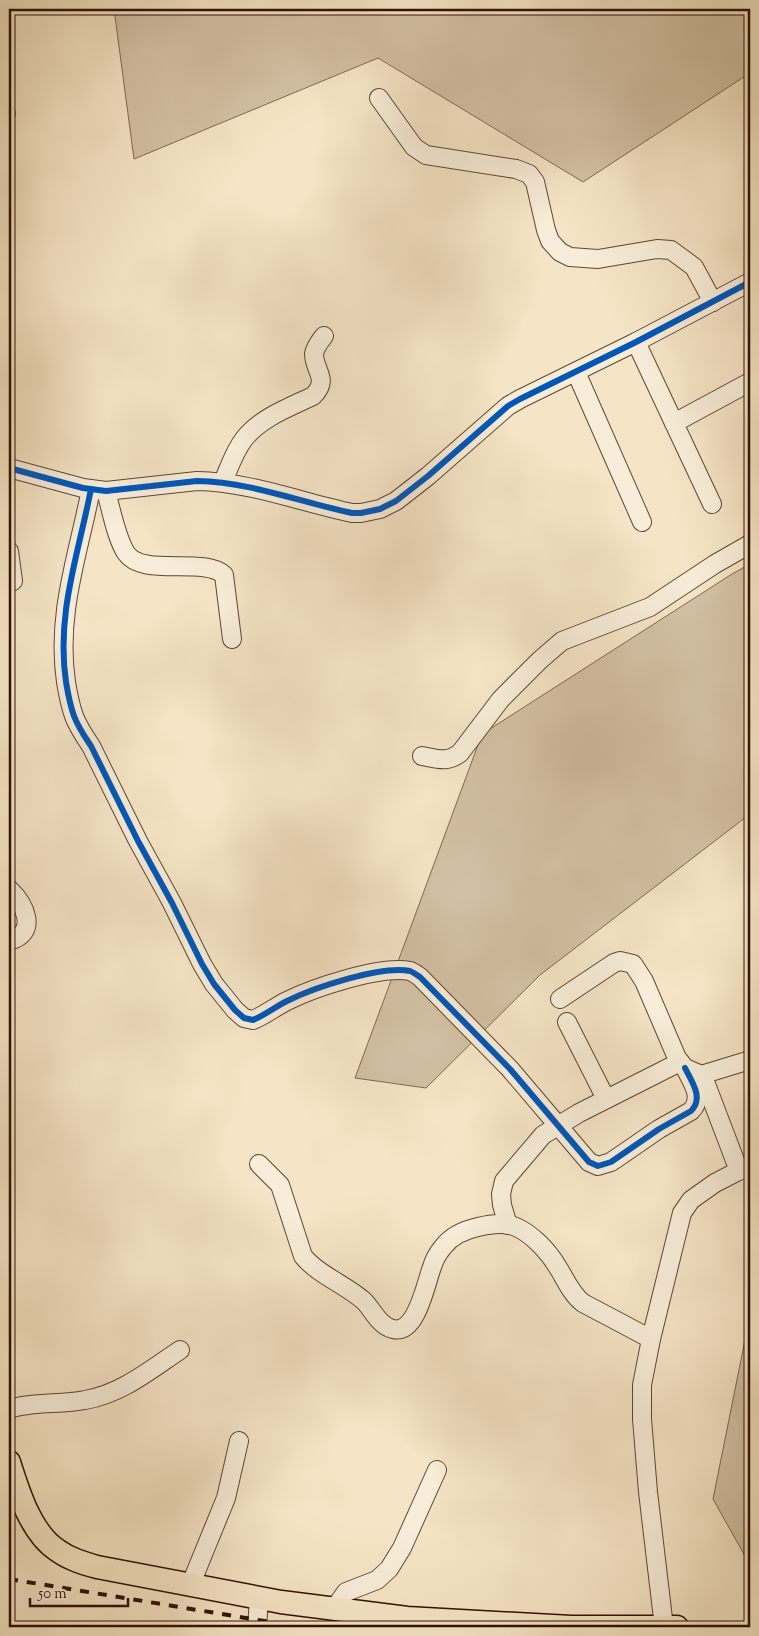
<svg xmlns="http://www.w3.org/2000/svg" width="759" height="1636" font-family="'Sorts Mill Goudy',serif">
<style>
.green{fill:#d3c0a4;stroke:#806952}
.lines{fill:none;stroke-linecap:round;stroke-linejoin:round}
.stream{stroke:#7d654e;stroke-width:4}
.minor-casing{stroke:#604631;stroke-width:20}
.major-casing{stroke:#2e1200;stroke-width:25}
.minor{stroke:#f8edd9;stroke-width:18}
.major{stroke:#f5e4c5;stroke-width:22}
.rail{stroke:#2e1200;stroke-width:4;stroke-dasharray:9 9;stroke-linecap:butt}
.cycleway-casing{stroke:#f8edd9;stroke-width:9}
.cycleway{stroke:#0057b8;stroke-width:6}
</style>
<rect width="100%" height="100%" fill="#f5e4c5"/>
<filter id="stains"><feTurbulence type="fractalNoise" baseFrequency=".004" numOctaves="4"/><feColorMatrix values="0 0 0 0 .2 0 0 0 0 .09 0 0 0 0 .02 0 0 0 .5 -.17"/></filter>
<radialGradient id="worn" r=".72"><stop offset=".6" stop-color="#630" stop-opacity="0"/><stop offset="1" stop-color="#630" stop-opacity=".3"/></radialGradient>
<g class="green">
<polygon points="114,9 750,9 750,73 583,182 378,58 134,159"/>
<polygon points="750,564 750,814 540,975 426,1088 355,1078 482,734 732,574"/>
<polygon points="750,1315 750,1565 713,1499"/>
</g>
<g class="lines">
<polyline class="stream" points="9,83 14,115 9,120"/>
<g class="minor-casing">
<g id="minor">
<polyline points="379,98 414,147 426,155 516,169 529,174 535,182 546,230 550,241 560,252 570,257 598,259 657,249 671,250 694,267 713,302"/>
<polyline points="636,342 712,504"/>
<polyline points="576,372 642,522"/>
<polyline points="674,423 750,382"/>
<path d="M 9,468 L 83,488 L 106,491 L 197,481 C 250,482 300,502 352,513 L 361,513 L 380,509 L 396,501 L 428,476 L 508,406 L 520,399 L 636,342 L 750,282"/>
<path d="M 223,482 C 229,468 234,452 244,439 C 260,418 290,407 313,396 C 330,379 314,371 314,354 C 315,347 320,341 324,336"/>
<path d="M 91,489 C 78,556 56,614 66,682 C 68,694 70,705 74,716 C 78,727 85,737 91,746 L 138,841 L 172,903 L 202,964 L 214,984 L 235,1010 L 244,1018 L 253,1020 C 265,1015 275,1007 287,1001 C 313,988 381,965 410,971 C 413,972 417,975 420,977 L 510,1069 L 589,1162 L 598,1166 L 611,1162 L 659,1129 L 691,1111 C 704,1098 692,1082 685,1068"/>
<path d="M 106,491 C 111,509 116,537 126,553 C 143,578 203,556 224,575 L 232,639"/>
<polyline points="9,551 13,581"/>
<path d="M 422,756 C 438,759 447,763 460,753 L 501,699 L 540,660 L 562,641 L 650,607 L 715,564 L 750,544"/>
<path d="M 9,889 C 25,904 39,933 9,941"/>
<polyline points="560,999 614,963 620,961 633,964 644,981 677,1058 685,1068 699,1074 704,1079 739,1171"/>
<polyline points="567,1022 606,1099"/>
<polyline points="701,1075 750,1060"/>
<path d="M 259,1164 L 280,1185 L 303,1256 C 317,1274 346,1285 364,1301 C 373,1310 379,1326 393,1329 C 417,1335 426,1282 432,1267 C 434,1260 438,1253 443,1247 C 452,1235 464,1230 478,1227 C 490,1224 505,1222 516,1227 C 532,1234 548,1251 557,1266 C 565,1278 571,1294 583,1303 L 651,1339"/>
<polyline points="508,1225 502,1205 501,1194 504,1181 543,1135 579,1113 680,1062"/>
<path d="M 9,1409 C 34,1401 60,1405 85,1400 C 121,1394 150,1370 180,1350"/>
<polyline points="190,1586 226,1498 239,1441"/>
<polyline points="334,1609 346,1592 377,1580 389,1569 402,1548 437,1470"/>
<polyline points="257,1627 259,1599"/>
<polyline points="664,1627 648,1492 642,1419 642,1385 651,1339 682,1213 691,1200 715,1183 750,1165"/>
</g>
</g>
<g class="major-casing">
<path id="major" d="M 9,1462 C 18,1491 31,1533 57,1550 C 69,1559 83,1563 97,1567 L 281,1602 L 407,1618 L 571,1627 L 677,1627"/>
</g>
<use href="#minor" class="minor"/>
<use href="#major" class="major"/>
<polyline class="rail" points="9,1579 301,1627"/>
<g class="cycleway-casing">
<g id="cycleway">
<path d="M 9,468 L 83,488 L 106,491 L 197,481 C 250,482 300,502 352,513 L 361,513 L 380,509 L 396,501 L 428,476 L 508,406 L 520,399 L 636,342 L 750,282"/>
<path d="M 91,489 C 78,556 56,614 66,682 C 68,694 70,705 74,716 C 78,727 85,737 91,746 L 138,841 L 172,903 L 202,964 L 214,984 L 235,1010 L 244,1018 L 253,1020 C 265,1015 275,1007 287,1001 C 313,988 381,965 410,971 C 413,972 417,975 420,977 L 510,1069 L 589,1162 L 598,1166 L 611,1162 L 659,1129 L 691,1111 C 704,1098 692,1082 685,1068"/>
</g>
</g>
<use href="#cycleway" class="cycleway"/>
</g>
<rect width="759" height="1636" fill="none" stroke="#f5e4c5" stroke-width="30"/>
<rect x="10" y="10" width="739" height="1616" fill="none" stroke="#2e1200" stroke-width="2.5"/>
<rect x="15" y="15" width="729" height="1606" fill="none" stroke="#2e1200"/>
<path d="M30 1598v8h98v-8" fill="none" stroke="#2e1200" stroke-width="2.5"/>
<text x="38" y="1598" font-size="15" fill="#2e1200" stroke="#f8edd9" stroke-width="4" paint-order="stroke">50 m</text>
<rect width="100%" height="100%" filter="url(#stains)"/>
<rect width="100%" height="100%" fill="url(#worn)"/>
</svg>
